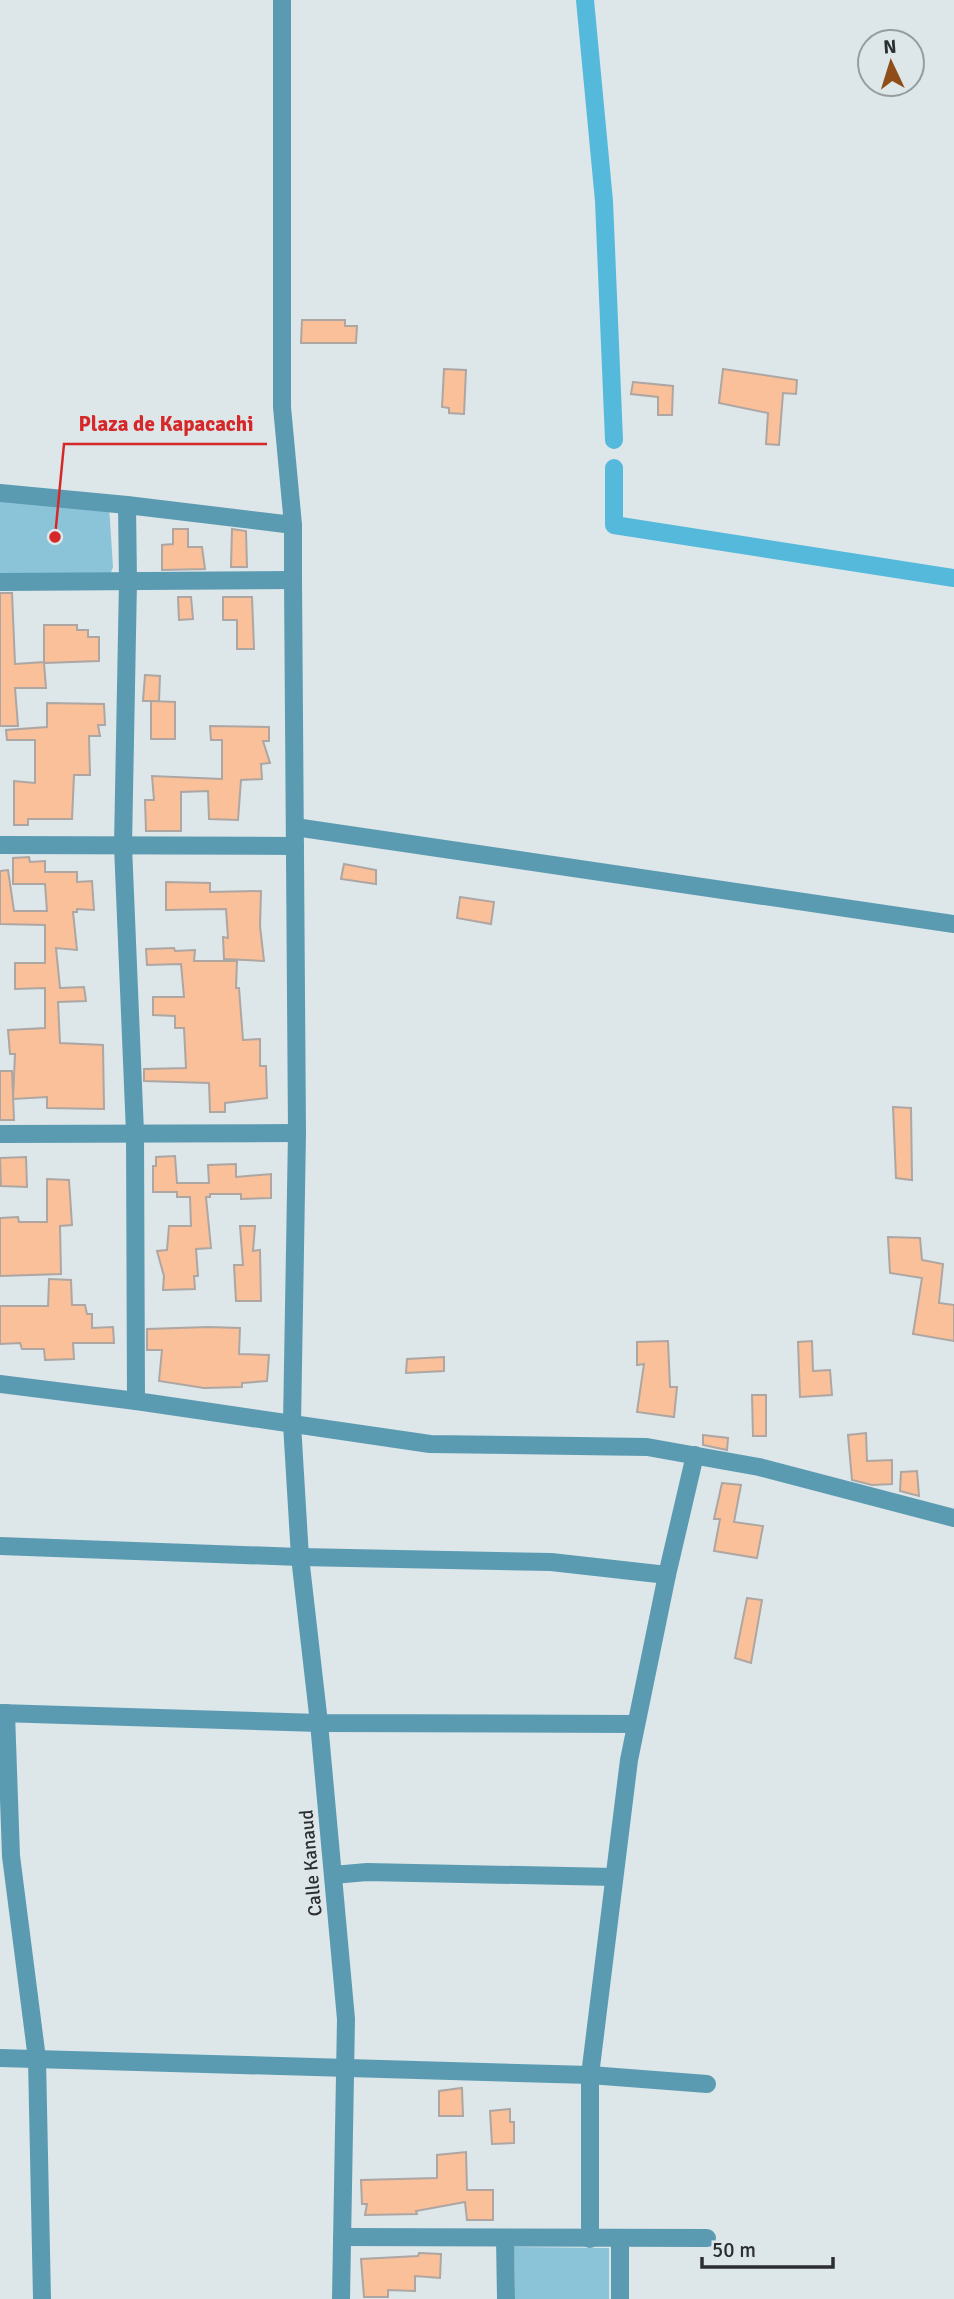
<svg xmlns="http://www.w3.org/2000/svg" width="954" height="2299" font-family="Signika,sans-serif">
<style>
.green{fill:#8bc4d9}
.lines{fill:none;stroke-linecap:round;stroke-linejoin:round}
.canal{stroke:#55b9db;stroke-width:18}
.building{fill:#fac09a;stroke:#ada6a2;stroke-width:2}
.minor{stroke:#5b9bb2;stroke-width:18}
.labels{text-anchor:middle;dominant-baseline:central;stroke-width:7;stroke-linejoin:round;paint-order:stroke}
.street-label{font-size:19px;fill:#2c2f31;stroke:#dde6e9}
.leader{fill:none;stroke:#d62828;stroke-width:2.5}
.callout-dot{fill:#d62828;stroke:#dde6e9;stroke-width:2.5}
.callout-label{font-size:21px;text-anchor:middle;font-weight:bold;fill:#d62828;stroke:#dde6e9;stroke-width:7;stroke-linejoin:round;paint-order:stroke}
</style>
<rect width="100%" height="100%" fill="#dde6e9"/>
<g class="green">
<polygon points="0,496 109,506 113,567 110,575 0,577"/>
<polygon points="514,2247 609,2248 609,2299 515,2299"/>
</g>
<g class="lines">
<g class="canal">
<polyline points="585,0 604,201 614,440"/>
<polyline points="614,468 614,525 954,578"/>
</g>
</g>
<g class="building">
<polygon points="302,320 345,320 345,326 357,326 356,343 301,343"/>
<polygon points="444,369 466,370 464,414 449,413 449,408 442,407"/>
<polygon points="723,369 797,380 796,394 783,393 779,445 766,444 768,413 719,403"/>
<polygon points="633,382 673,386 672,415 658,415 658,397 631,394"/>
<polygon points="173,529 188,529 188,547 202,547 205,569 162,570 162,545 173,544"/>
<polygon points="232,529 246,531 247,567 231,567"/>
<polygon points="0,593 12,593 15,664 44,662 44,625 77,625 77,630 88,630 88,637 99,637 99,661 44,663 46,688 15,688 18,726 0,726"/>
<polygon points="178,597 191,597 193,619 179,620"/>
<polygon points="223,597 252,597 254,649 237,649 237,620 223,620"/>
<polygon points="145,675 160,676 159,701 143,701"/>
<polygon points="151,701 175,702 175,739 151,739"/>
<polygon points="47,703 104,704 105,725 98,725 100,736 89,736 90,775 74,775 72,819 28,819 28,825 14,825 14,781 35,783 35,740 7,740 6,730 47,727"/>
<polygon points="210,726 269,727 269,741 263,741 270,763 261,764 262,779 241,780 238,820 209,819 208,791 181,792 181,831 146,831 145,800 154,800 152,776 222,779 222,740 211,740"/>
<polygon points="29,857 30,862 45,861 45,872 77,872 77,882 92,881 94,910 77,909 77,912 73,912 77,950 56,948 60,988 84,987 86,1001 58,1002 60,1043 103,1045 104,1109 47,1108 47,1097 13,1099 15,1054 10,1054 8,1030 45,1028 45,988 15,989 15,963 45,963 45,925 0,924 0,871 8,870 14,911 47,911 45,884 13,884 13,858"/>
<polygon points="344,864 376,870 376,884 341,879"/>
<polygon points="166,882 210,883 210,892 261,891 260,926 264,961 224,959 223,937 228,938 226,909 166,910"/>
<polygon points="460,897 494,902 491,924 457,918"/>
<polygon points="174,948 175,951 195,950 194,961 237,961 236,988 239,988 243,1040 260,1039 260,1066 266,1066 267,1098 225,1103 225,1112 210,1112 209,1083 144,1081 144,1069 186,1068 184,1028 175,1028 175,1016 153,1015 153,997 184,997 181,964 147,965 146,949"/>
<polygon points="0,1071 12,1071 14,1120 0,1120"/>
<polygon points="893,1107 911,1108 912,1180 896,1178"/>
<polygon points="175,1156 177,1183 209,1183 208,1165 236,1164 236,1177 271,1174 271,1198 241,1199 241,1194 210,1194 210,1197 206,1197 211,1248 196,1249 198,1276 194,1276 195,1289 163,1290 164,1276 157,1251 167,1250 169,1226 191,1226 190,1197 177,1197 177,1192 153,1192 153,1166 156,1166 156,1157"/>
<polygon points="26,1157 27,1187 1,1186 0,1158"/>
<polygon points="47,1179 69,1180 72,1225 60,1226 61,1274 0,1276 0,1218 18,1217 19,1222 47,1222"/>
<polygon points="240,1226 255,1226 253,1251 260,1250 261,1301 236,1301 234,1265 243,1265"/>
<polygon points="888,1237 920,1238 922,1260 943,1264 939,1303 954,1305 954,1341 913,1334 922,1278 890,1273"/>
<polygon points="49,1279 71,1280 72,1305 85,1305 87,1314 92,1314 92,1328 113,1327 114,1343 73,1343 74,1359 45,1360 44,1349 22,1349 20,1343 0,1344 0,1306 48,1306"/>
<polygon points="208,1327 240,1328 239,1354 269,1355 267,1381 242,1383 242,1387 204,1388 159,1381 162,1350 147,1350 147,1329"/>
<polygon points="668,1341 670,1387 677,1387 674,1417 637,1412 644,1364 637,1365 637,1342"/>
<polygon points="812,1341 813,1371 830,1370 832,1395 800,1397 798,1342"/>
<polygon points="444,1357 444,1371 406,1373 407,1359"/>
<polygon points="752,1395 766,1395 766,1436 753,1436"/>
<polygon points="866,1433 867,1461 892,1460 892,1484 872,1485 852,1480 848,1435"/>
<polygon points="703,1435 728,1438 727,1450 703,1445"/>
<polygon points="917,1471 919,1496 900,1491 901,1472"/>
<polygon points="722,1483 741,1485 734,1522 763,1526 757,1558 714,1551 720,1519 714,1519"/>
<polygon points="747,1598 762,1600 751,1663 735,1658"/>
<polygon points="462,2088 463,2116 439,2116 439,2091"/>
<polygon points="510,2109 510,2122 514,2122 514,2143 492,2144 490,2111"/>
<polygon points="466,2152 467,2190 493,2190 493,2220 467,2220 465,2202 416,2211 417,2214 365,2215 367,2204 362,2204 361,2180 437,2178 437,2155"/>
<polygon points="419,2253 441,2254 440,2278 415,2276 415,2291 388,2290 388,2297 364,2297 361,2259 418,2256"/>
</g>
<g class="lines">
<g class="minor">
<polyline points="282,0 282,407 293,525 293,580 297,1133 292,1424 300,1557 319,1723 346,2019 341,2299"/>
<polyline points="0,493 127,505 293,525"/>
<polyline points="127,505 128,581 123,846 135,1133 136,1401"/>
<polyline points="0,582 293,580"/>
<polyline points="295,827 954,924"/>
<polyline points="0,845 295,846"/>
<polyline points="0,1134 297,1133"/>
<polyline points="0,1384 136,1401 430,1444 647,1447 759,1467 954,1518"/>
<polyline points="0,1546 300,1557 551,1562 667,1575"/>
<polyline points="0,1713 319,1723 636,1724"/>
<polyline points="6,1713 11,1856 37,2059 42,2299"/>
<polyline points="333,1875 367,1872 614,1877"/>
<polyline points="0,2058 590,2075 707,2084"/>
<polyline points="342,2237 707,2238"/>
<polyline points="505,2238 506,2299"/>
<polyline points="590,2239 590,2075 629,1760 667,1575 695,1455"/>
<polyline points="620,2239 620,2299"/>
</g>
</g>
<g class="labels">
<g class="street-label">
<text transform="translate(311 1863) rotate(-95)">Calle Kanaud</text>
</g>
</g>
<path class="leader" d="M55 537L64 444H267"/>
<circle class="callout-dot" cx="55" cy="537" r="7"/>
<g class="callout-label">
<text x="166" y="431">Plaza de Kapacachi</text>
</g>
<g transform="translate(891 63) rotate(356)"><circle r="33" fill="#dde6e9" stroke="#969d9f" stroke-width="2"/>
<path d="M0-5L12 26L0 18L-12 26Z" fill="#8e4d19"/>
<text y="-10" font-size="19" font-weight="bold" text-anchor="middle" fill="#2c2f31">N</text>
</g>
<path d="M702 2257v10h131v-10" fill="none" stroke="#2c2f31" stroke-width="3.5"/>
<text x="712" y="2257" font-size="21" fill="#2c2f31" stroke="#dde6e9" stroke-width="5" paint-order="stroke">50 m</text>
</svg>
